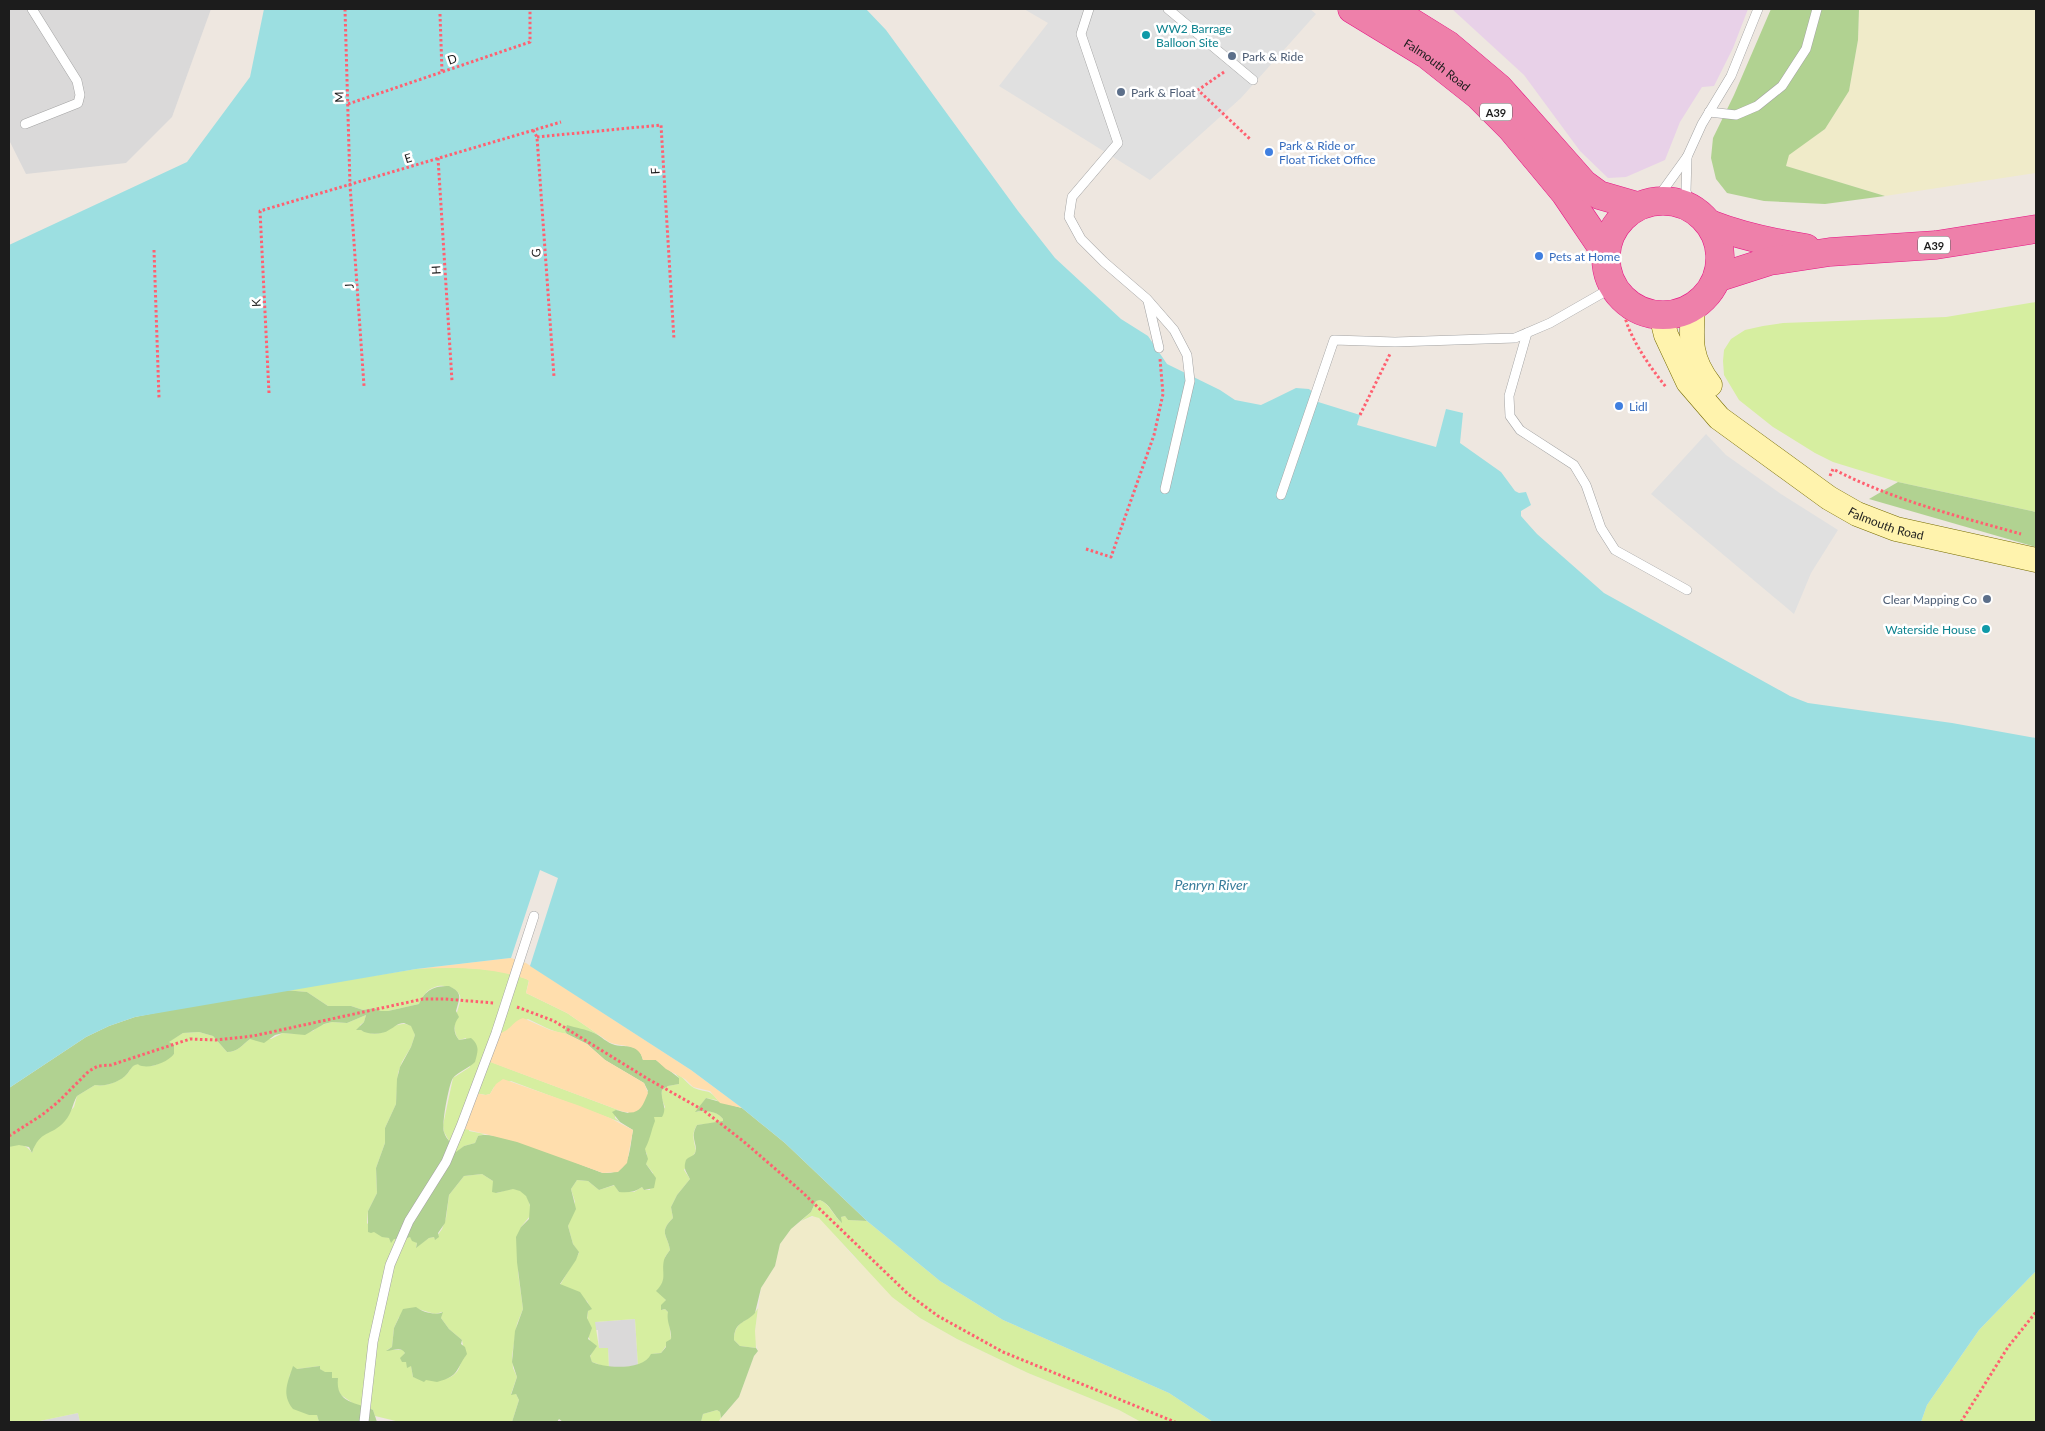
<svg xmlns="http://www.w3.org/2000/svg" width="2045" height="1431" font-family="Lato,sans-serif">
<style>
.residential{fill:#dad9d9}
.industrial{fill:#e8d1e8}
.farmland{fill:#f0ebc9}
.grass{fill:#d6eea0;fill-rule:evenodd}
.forest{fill:#b1d291}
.sand{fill:#ffdead}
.parking{fill:#e0e0e0}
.water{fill:#9cdfe1}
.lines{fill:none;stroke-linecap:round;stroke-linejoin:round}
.lane-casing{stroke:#a3a3a3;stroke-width:10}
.secondary-casing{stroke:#756b00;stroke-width:25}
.highway-casing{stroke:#e61485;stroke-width:29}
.path{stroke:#ff6070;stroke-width:3;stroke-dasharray:2.5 2.5;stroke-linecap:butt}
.lane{stroke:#fff;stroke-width:9}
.secondary{stroke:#fff3ad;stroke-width:24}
.highway{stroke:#ee80aa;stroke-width:28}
.culture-dot{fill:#0f9aa8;stroke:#fff;stroke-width:2}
.service-dot{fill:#5c6f8a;stroke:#fff;stroke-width:2}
.shop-dot{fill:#3f7fe0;stroke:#fff;stroke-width:2}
.labels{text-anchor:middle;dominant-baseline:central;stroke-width:5;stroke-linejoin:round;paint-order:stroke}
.shield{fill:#fff;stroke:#606060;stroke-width:1}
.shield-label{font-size:11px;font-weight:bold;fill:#1c1c1c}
.culture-label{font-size:12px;fill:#0d838f;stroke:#fff;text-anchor:start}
.service-label{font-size:12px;fill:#4e5e75;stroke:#fff;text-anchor:start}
.street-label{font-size:12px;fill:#1c1c1c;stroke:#fff}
.shop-label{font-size:12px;fill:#366cbe;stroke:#fff;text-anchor:start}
.water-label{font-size:14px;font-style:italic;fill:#397d9b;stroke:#fff}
</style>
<rect width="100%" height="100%" fill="#eee7e0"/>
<g class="residential">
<polygon points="9,9 211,9 172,117 126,163 26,174 9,140"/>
<polygon points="635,1319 638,1366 609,1368 608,1348 599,1349 598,1330 595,1330 595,1322"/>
<polygon points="78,1413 80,1422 35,1422"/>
</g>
<polygon class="industrial" points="1452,9 1748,9 1733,48 1714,86 1702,87 1680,122 1665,160 1626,177 1608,178 1580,151 1524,75"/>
<g class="farmland">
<polygon points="1859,9 2036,9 2036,173 1885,196 1785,166 1788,155 1825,129 1849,91 1858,40"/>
<polygon points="815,1216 822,1220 853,1256 910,1311 920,1318 957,1339 1028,1373 1119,1410 1141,1422 718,1422 739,1397 754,1356 758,1351 755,1342 755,1331 761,1288 775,1266 780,1244 791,1229 801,1221"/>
</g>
<g class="grass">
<polygon points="2036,302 2036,512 1898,482 1833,462 1815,453 1773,427 1739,400 1724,375 1723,361 1724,350 1731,339 1745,330 1763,326 1783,323 1946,317"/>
<path d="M 438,967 C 469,968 501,968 529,980 L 526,993 L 567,1013 L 599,1035 L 586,1030 L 565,1031 L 567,1034 C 552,1032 541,1025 528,1019 L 512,1026 L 511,1029 L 503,1033 L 491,1062 L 621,1111 L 616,1110 L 615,1118 L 620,1122 L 511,1081 L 494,1087 L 490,1094 L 486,1095 L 475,1093 L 469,1131 L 485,1134 L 478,1136 L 475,1143 L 464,1146 L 456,1153 L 444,1132 L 443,1125 L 453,1078 L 470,1067 L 466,1038 L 459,1040 C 450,1028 457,1014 460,1002 C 464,989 444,983 435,987 C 426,990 423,996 419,1004 L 388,1011 L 381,1011 L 374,1008 L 363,1010 L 351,1006 L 328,1006 L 307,992 L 284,990 L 416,969 Z"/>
<path d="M 366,1015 L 364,1022 L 360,1025 L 361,1030 C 388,1043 390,1017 412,1026 L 415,1035 L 411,1047 L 402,1062 L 398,1073 L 396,1104 L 385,1128 L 385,1143 L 376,1168 L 377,1193 L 368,1211 L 367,1223 C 377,1235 394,1244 410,1237 L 417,1243 L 416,1247 L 429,1238 L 434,1237 L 435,1239 L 442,1229 L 446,1218 L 449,1195 L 464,1176 L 482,1174 L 493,1181 L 496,1193 C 501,1192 507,1189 512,1189 C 527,1188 532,1204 530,1216 L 521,1227 L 518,1272 L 523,1309 L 517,1324 L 512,1356 L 513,1368 L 517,1377 L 511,1394 L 516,1394 L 519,1400 L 512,1422 L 400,1422 L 375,1416 L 373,1410 L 354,1404 L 341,1395 L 332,1378 L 320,1369 L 320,1366 L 297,1369 L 290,1374 L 289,1380 L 309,1415 L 317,1415 L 319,1422 L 80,1422 L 78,1413 L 35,1422 L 9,1422 L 9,1147 C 18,1143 26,1144 32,1153 L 36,1141 L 46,1132 L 53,1130 L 74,1107 L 77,1096 L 95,1085 C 106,1087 119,1082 127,1074 C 130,1071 131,1067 134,1065 C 140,1062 144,1066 150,1066 C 158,1066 167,1058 174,1054 L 174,1045 L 168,1042 L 183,1033 L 199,1032 L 213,1036 L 227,1052 C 238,1052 242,1045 250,1039 L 271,1039 L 283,1033 L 298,1034 L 313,1031 L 318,1026 L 332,1022 L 347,1023 ZM 418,1309 L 435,1314 L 442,1312 L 441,1318 L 449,1329 L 462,1340 L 465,1357 L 461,1359 C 460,1385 431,1381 413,1377 L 411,1366 L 401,1358 L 405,1353 L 403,1350 L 387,1350 L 392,1347 L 394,1328 L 399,1317 Z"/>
<path d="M 675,1073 C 683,1076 688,1085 694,1088 C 709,1094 708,1087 720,1103 L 716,1100 L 706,1098 L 696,1112 C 705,1110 717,1111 723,1119 L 723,1122 L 697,1125 C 691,1134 694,1141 696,1151 L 684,1170 L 690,1179 L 677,1195 L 671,1207 L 673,1218 C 658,1233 668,1235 670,1250 L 665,1257 L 665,1273 L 660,1293 L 666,1300 L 662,1310 L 665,1309 L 668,1312 L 671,1339 L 661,1353 L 652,1354 L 650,1358 L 638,1366 L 635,1319 L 595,1322 L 599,1348 L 608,1348 L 609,1368 L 592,1362 L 590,1357 L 594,1348 C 587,1339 586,1323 588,1311 L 591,1309 L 587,1301 L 560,1285 L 579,1253 L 573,1244 L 568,1226 L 575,1202 L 571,1189 L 577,1180 L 588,1181 L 599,1190 L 615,1185 L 619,1192 L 634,1192 L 642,1187 L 644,1190 L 650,1190 L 653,1173 L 646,1164 L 647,1154 L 644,1149 C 648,1139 653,1128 653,1117 L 659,1117 L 665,1107 L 661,1097 L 662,1090 L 668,1086 L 679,1084 L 679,1078 Z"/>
<path d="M 820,1200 C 830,1205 833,1215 841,1222 L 841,1217 L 845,1216 L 848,1220 L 867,1221 L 940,1281 L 1003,1320 L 1169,1393 L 1213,1422 L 1141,1422 L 1119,1410 L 1028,1373 L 957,1339 L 920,1318 L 892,1297 L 819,1218 L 812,1216 L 801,1221 L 811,1212 L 816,1201 Z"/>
<polygon points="2036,1271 2036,1422 1921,1422 1927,1405 1979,1330"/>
<path d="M 758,1308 L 755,1331 L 756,1348 L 740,1346 L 734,1340 C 734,1319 750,1323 758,1308 Z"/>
<polygon points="717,1410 720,1412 721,1418 718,1422 701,1422 703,1414"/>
</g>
<g class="forest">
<polygon points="1771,9 1859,9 1858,40 1849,91 1825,129 1789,155 1786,166 1885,196 1825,204 1764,201 1727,193 1716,179 1711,158 1713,138 1734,95"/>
<polygon points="1898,482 2036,512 2036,547 1869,499"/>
<path d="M 449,986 C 464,993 459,999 456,1011 L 459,1017 C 453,1024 453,1033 459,1040 L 471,1038 C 480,1046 478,1051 475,1062 C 470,1067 457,1073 453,1078 C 449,1083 441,1126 444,1132 C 446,1140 454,1144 456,1152 L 464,1146 L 475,1143 L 478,1136 C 500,1129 578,1164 603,1173 C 631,1175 629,1151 633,1130 L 620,1122 L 612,1112 L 616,1110 L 628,1113 L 648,1091 L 644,1083 L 605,1060 L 587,1044 L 567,1034 L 565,1031 L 567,1025 C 576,1028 586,1029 594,1033 C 601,1036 607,1043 615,1045 C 627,1048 639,1042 643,1060 L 656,1060 L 679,1078 L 679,1084 L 668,1086 L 662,1090 C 660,1101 668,1107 662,1117 L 654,1117 L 655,1121 C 651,1131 650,1140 645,1149 L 648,1159 L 646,1164 L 656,1178 L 654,1188 L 644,1190 L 642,1187 C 635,1192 628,1193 619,1192 L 614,1185 L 599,1190 L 588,1181 L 577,1180 L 571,1189 L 576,1209 L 568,1226 L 573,1244 L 579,1252 L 576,1260 L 560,1284 L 580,1292 L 592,1309 L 588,1311 L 587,1318 L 592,1328 L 588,1339 L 597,1346 L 590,1356 L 592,1362 C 607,1369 644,1370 651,1354 L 661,1353 L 666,1347 L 666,1342 L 671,1339 C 672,1329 666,1322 668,1312 L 665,1309 L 661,1310 L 661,1305 L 666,1300 L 656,1291 C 668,1279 661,1273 664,1260 C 665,1256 668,1253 670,1250 C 668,1235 658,1233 673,1218 L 671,1207 L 677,1195 L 690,1179 C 686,1171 683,1169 686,1160 C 688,1157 694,1156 695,1153 C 699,1146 689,1138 697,1125 L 723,1121 L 723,1119 C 717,1111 704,1110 695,1112 L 706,1098 L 742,1108 L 785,1143 L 867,1221 L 848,1220 L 845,1216 L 841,1217 L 842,1223 C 833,1215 831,1205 820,1200 L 816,1201 L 811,1212 L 791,1229 L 780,1244 L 775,1266 L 761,1288 L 755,1313 C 745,1324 734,1321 734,1340 L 740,1346 L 756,1348 L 758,1351 L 754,1356 L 739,1397 L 721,1418 L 720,1412 L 717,1410 L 703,1414 L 701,1422 L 563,1422 L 559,1419 L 557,1422 L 512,1422 L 519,1400 L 516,1394 L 511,1395 L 517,1377 L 512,1362 L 515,1331 L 523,1309 L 517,1262 L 516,1237 L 521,1227 L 529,1219 L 530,1205 L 526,1196 L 520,1191 L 513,1189 L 496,1193 L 492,1192 L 493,1181 L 482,1174 L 464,1176 L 449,1195 L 445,1223 L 438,1233 L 439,1237 L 435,1240 L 434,1237 L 429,1238 L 416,1248 L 417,1243 L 412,1241 L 410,1237 L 403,1240 L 394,1239 L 391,1243 L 389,1238 L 382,1237 L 374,1232 L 371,1233 L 368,1232 L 368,1211 L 377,1193 L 376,1168 L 385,1143 L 385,1128 L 396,1104 L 397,1079 L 400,1067 L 411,1047 L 415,1035 L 411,1026 L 404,1023 C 397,1023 395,1027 389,1030 C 382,1035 367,1035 361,1030 L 356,1030 L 364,1022 L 366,1015 L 347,1023 L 332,1022 L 324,1024 L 305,1035 L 283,1033 L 275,1035 L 264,1043 L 250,1039 C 242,1045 238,1052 227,1052 L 213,1036 L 199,1032 L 183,1033 L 169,1042 L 174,1045 L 174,1054 C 168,1062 152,1068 142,1066 C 137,1065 140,1063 135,1065 C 131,1067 130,1071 127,1074 C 120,1082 106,1087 95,1085 L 77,1096 C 72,1105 72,1113 65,1121 C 51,1137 40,1129 32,1153 L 29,1147 L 19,1145 L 9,1147 L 9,1088 L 86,1037 L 109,1026 L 135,1017 L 175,1009 L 284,990 L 307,992 L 328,1006 L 351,1006 L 363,1010 L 374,1008 L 381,1011 L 388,1011 L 419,1004 C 425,990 434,986 449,986 Z"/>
<path d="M 416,1307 C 422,1312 436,1316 443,1312 L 441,1318 L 449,1329 L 462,1340 L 461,1344 L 465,1347 L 467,1354 C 455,1370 460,1376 437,1382 L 426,1380 L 424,1382 L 413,1377 L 411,1366 L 407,1368 L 406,1362 L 402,1362 L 400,1358 L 405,1353 C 401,1346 393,1351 386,1351 L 392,1347 L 394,1328 L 403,1309 Z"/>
<path d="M 293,1366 L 297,1369 L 320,1366 L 320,1369 L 325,1372 L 332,1372 L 332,1378 L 338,1378 C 335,1404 357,1402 373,1410 L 377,1422 L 319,1422 L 317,1415 L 309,1415 L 293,1409 C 281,1394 288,1382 293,1366 Z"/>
</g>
<g class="sand">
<path d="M 511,958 L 526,963 L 691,1070 L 742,1108 L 720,1103 L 710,1091 L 693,1087 L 685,1079 L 666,1069 L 656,1060 L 643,1060 C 639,1042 621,1048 609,1042 L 567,1013 L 526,993 L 529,981 L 526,979 C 491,967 453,967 416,969 Z"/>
<path d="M 523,1018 L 550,1030 L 567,1034 L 587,1044 L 605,1060 L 644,1083 L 648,1093 C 642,1108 639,1116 621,1111 L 490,1062 L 489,1060 L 496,1034 C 511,1032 511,1022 523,1018 Z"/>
<polygon points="503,1079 580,1106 610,1118 633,1130 627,1163 618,1172 603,1173 517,1142 465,1129 464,1126 475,1093 485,1095 490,1094 496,1084"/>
</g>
<g class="parking">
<polygon points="1024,9 1310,9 1316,14 1241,98 1150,180 999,86 1048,23"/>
<polygon points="1706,434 1726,455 1781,494 1838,530 1811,573 1794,614 1651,494"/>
</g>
<polygon class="water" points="264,9 866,9 886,30 1018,211 1055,258 1121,319 1148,336 1167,364 1220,390 1235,400 1261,405 1296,388 1309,389 1316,395 1315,401 1360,415 1357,425 1436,447 1446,409 1463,413 1460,443 1501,472 1515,491 1519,493 1526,492 1531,505 1521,511 1521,516 1537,534 1604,593 1790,696 1808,703 1952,723 2036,738 2036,1271 1979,1330 1927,1405 1921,1422 1213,1422 1169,1393 1003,1320 940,1281 867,1221 785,1143 742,1108 691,1070 530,966 558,878 540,870 511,958 416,969 135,1017 109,1026 86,1037 9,1088 9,245 187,162 250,77"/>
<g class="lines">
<g class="lane-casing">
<g id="lane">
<polyline points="1089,9 1081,34 1118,143 1072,197 1069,217 1081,239 1104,262 1147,299 1174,330 1187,355 1190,381 1165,489"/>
<polyline points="1168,9 1253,80"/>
<polyline points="1709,112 1736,115 1757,106 1782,86 1806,49 1817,9"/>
<polyline points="25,124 78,103 80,95 77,81 32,9"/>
<polyline points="1687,157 1686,191 1691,207"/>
<polyline points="1656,200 1687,157 1702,124 1731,76 1758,9"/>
<polyline points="1148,301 1159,348"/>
<polyline points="1527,333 1509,396 1510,416 1520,430 1574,465 1586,485 1601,528 1615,550 1687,590"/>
<polyline points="1281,495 1334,340 1395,342 1515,338 1550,323 1613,287"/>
<polyline points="364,1422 373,1342 390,1265 409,1221 446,1162 461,1126 496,1033 534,916"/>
</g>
</g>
<g class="secondary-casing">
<g id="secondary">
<path d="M 1693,307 C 1691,340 1689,358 1710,385"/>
<path id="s1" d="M 1661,315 L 1666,335 L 1688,382 L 1719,418 L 1829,498 L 1857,514 L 1896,529 L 2036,560"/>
</g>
</g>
<g class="highway-casing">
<g id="highway">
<path id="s2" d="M 1352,9 L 1426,54 L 1479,96 L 1511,128 L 1565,193 L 1605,252"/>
<polyline points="1390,9 1448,45 1499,88 1584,184 1599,195 1637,206"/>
<circle cx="1663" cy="258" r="57"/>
<path d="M 1710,224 C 1741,236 1773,243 1806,248"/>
<polyline points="1717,278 1770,261 1830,252 1936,245 2036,229"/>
</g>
</g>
<g class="path">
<polyline points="345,9 350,185 364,386"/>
<polyline points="440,14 442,72"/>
<polyline points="1224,72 1198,90 1251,140"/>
<polyline points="348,104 530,42 530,9"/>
<polyline points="533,130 537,137 554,377"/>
<polyline points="537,137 661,125 674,340"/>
<polyline points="438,158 452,381"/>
<polyline points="154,250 159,398"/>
<path d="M 1623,300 C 1621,327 1649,366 1666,387"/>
<polyline points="269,393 260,211 561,122"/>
<polyline points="1360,415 1390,354"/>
<path d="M 1830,476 L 1833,469 C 1893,500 1957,516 2021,534"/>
<polyline points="1086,549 1111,557 1154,435 1163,394 1160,359"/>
<polyline points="517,1007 554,1021 648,1079 703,1110 743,1141 801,1191 908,1294 938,1316 1003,1352 1175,1422"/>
<polyline points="9,1136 42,1115 58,1102 89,1071 98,1066 111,1065 190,1039 216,1040 253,1036 423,999 445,999 494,1003"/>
<polyline points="1961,1422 2008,1347 2036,1312"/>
</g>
<use href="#lane" class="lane"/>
<use href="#secondary" class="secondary"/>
<use href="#highway" class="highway"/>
</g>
<g class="culture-dot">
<circle cx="1146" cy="35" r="5"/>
<circle cx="1986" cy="629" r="5"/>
</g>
<g class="service-dot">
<circle cx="1232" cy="56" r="5"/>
<circle cx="1121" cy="92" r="5"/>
<circle cx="1987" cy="599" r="5"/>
</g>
<g class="shop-dot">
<circle cx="1269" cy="152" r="5"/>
<circle cx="1539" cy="256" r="5"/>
<circle cx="1619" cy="406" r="5"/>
</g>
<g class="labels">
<g class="shield">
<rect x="1480" y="103.5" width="32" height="17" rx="4"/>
<rect x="1918" y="236.5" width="32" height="17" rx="4"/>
</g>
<g class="shield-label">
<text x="1496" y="112">A39</text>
<text x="1934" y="245">A39</text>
</g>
<g class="culture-label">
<text x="1156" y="28">WW2 Barrage<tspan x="1156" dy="14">Balloon Site</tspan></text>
<text x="1976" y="629" text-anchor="end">Waterside House</text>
</g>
<g class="service-label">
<text x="1242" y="56">Park &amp; Ride</text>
<text x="1131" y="92">Park &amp; Float</text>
<text x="1977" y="599" text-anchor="end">Clear Mapping Co</text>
</g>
<g class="street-label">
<text transform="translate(452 59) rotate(-19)">D</text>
<text stroke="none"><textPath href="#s2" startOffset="102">Falmouth Road</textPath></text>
<text transform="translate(339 97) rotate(-92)">M</text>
<text transform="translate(408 158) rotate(-17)">E</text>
<text transform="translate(655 171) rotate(-94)">F</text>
<text transform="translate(536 253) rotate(-94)">G</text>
<text transform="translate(436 270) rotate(-94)">H</text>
<text transform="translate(349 286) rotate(-94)">J</text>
<text transform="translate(256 303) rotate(-93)">K</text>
<text stroke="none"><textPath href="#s1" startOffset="319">Falmouth Road</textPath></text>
</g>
<g class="shop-label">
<text x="1279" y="145">Park &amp; Ride or<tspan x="1279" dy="14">Float Ticket Office</tspan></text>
<text x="1549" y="256">Pets at Home</text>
<text x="1629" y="406">Lidl</text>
</g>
<g class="water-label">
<text x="1211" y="884">Penryn River</text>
</g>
</g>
<rect width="2045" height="1431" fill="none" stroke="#1c1c1c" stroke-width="20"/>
</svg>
